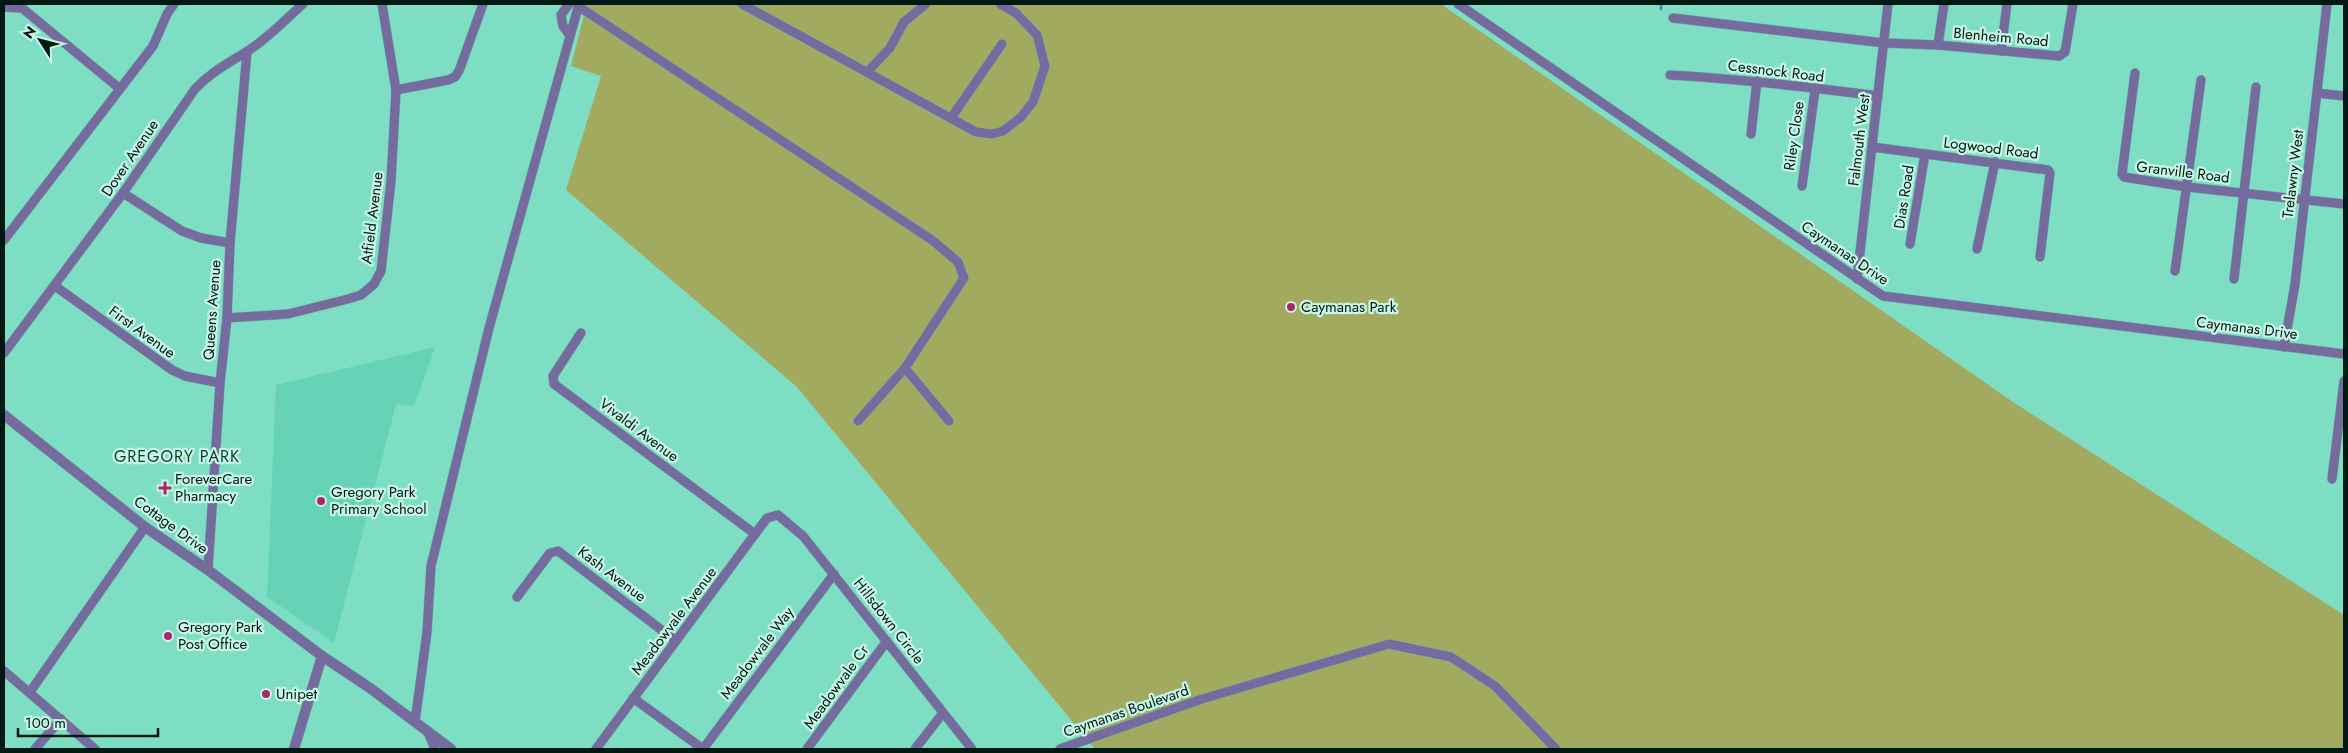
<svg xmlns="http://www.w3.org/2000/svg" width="2348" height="753" font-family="Jost,sans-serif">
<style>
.built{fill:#66d3b6}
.green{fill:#a2aa5f}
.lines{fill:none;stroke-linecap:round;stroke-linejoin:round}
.stream{stroke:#3d8aac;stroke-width:2.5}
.minor-casing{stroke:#67bba3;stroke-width:10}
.tertiary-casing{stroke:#67bba3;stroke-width:11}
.minor{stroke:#766b9f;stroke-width:9}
.tertiary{stroke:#766b9f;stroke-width:10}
.poi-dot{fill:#ac256c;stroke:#c8f5e6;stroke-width:2}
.labels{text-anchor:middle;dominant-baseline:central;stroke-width:4.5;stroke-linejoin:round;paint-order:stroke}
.street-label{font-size:15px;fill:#001a13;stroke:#c8f5e6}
.poi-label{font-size:15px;fill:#001a13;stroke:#c8f5e6;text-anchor:start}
.neighbourhood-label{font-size:16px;letter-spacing:1px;fill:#043e32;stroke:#c8f5e6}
</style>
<rect width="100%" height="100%" fill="#7edec3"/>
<polygon class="built" points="435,347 414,406 396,404 334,643 267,597 276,385"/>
<polygon class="green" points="587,4 1441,4 2013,402 2344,615 2344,749 1095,749 797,387 566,190 601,76 571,66"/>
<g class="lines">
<polyline class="stream" points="1661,9 1661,4"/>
<g class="minor-casing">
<g id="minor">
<polyline points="569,4 561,15 563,26 570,36"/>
<polyline points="742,4 976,132 992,134 1003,131 1021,117 1033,102 1045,66 1037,35 1016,13 1000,4"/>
<polyline points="1458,4 1883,296 2344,354"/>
<polyline points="578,6 932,240 958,262 964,278 905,368 949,421"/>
<polyline points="4,7 22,8 119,88"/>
<polyline points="1673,18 1884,43 1938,45 2059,56 2065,52 2073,4"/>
<polyline points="1938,45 1944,4"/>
<polyline points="2001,51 2007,4"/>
<polyline points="867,72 890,48 904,22 926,4"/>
<polyline points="2135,73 2122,174 2124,177 2187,187 2344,204"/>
<path d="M 1670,75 C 1740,79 1809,87 1878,96"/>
<polyline points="396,90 448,80 455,77 459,71 483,4"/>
<polyline points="2317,93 2344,96"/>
<polyline points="951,118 1002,44"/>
<polyline points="1751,134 1757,81"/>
<polyline points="1872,147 2048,170 2050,173 2040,257"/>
<polyline points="1802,186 1815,90"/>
<polyline points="123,193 182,231 201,238 230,243"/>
<polyline points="4,240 153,46 167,14 174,4"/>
<polyline points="1910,244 1925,154"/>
<polyline points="1977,249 1995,162"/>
<polyline points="2175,271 2201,80"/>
<polyline points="1857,279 1888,4"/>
<polyline points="2234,279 2256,87"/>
<polyline points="55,286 172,370 185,376 220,383"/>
<polyline points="227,318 288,314 348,299 361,295 374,284 381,271 391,181 396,90 382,4"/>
<polyline points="581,333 553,376 554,384 755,534"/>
<polyline points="2284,347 2295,284 2327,4"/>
<path d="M 4,353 L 123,193 L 195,89 C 211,72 227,64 246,52 C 265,41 286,19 303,4"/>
<polyline points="858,421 905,368"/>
<polyline points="2332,479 2344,381"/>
<polyline points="208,570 220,383 227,318 230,243 247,52"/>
<polyline points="517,597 550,553 558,551 676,641"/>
<polyline points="4,671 95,749"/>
<polyline points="30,692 145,527"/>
<polyline points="633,698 703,749"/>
<polyline points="415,722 427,632 431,566 489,328 579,4"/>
<polyline points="428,732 435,749"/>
<polyline points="35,749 61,719"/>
<polyline points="596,749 755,534 767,518 778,515 803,536 972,749"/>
<polyline points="703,749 834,574"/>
<polyline points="807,749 887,641"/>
<polyline points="915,749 943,713"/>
<polyline points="1060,749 1202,699 1389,644 1451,657 1495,686 1556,749"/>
</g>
</g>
<g class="tertiary-casing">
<g id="tertiary">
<polyline points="4,415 145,527 208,570 322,656 370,688 451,749"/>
<polyline points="294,749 322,656"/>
</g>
</g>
<use href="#minor" class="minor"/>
<use href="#tertiary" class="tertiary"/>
</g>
<g class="poi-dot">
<circle cx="1291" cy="307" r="5"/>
<path d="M162.5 480.5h5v5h5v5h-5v5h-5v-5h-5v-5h5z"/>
<circle cx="321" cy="501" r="5"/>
<circle cx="168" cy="636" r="5"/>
<circle cx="266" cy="694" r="5"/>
</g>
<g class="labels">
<g class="street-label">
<text transform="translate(2001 37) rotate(5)">Blenheim Road</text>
<text transform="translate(1776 71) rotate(7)">Cessnock Road</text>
<text transform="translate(1794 136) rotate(-82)">Riley Close</text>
<text transform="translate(1859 140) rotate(-83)">Falmouth West</text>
<text transform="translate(1991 148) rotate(7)">Logwood Road</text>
<text transform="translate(130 158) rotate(-56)">Dover Avenue</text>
<text transform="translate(2183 172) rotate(7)">Granville Road</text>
<text transform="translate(2293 174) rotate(-83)">Trelawny West</text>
<text transform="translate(1904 197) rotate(-81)">Dias Road</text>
<text transform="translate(372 218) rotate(-83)">Atfield Avenue</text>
<text transform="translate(1845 253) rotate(34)">Caymanas Drive</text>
<text transform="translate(212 310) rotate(-86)">Queens Avenue</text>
<text transform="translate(2247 328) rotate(7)">Caymanas Drive</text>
<text transform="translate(142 332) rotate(36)">First Avenue</text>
<text transform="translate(639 430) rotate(37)">Vivaldi Avenue</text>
<text transform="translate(171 525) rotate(36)">Cottage Drive</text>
<text transform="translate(612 574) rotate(37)">Kash Avenue</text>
<text transform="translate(674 621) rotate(-53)">Meadowvale Avenue</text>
<text transform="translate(889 621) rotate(52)">Hillsdown Circle</text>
<text transform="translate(757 653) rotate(-53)">Meadowvale Way</text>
<text transform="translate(836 687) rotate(-54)">Meadowvale Cr</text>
<text transform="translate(1126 711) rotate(-19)">Caymanas Boulevard</text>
</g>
<g class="poi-label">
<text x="1301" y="307">Caymanas Park</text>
<text x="175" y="479">ForeverCare<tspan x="175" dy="17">Pharmacy</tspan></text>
<text x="331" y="492">Gregory Park<tspan x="331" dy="17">Primary School</tspan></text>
<text x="178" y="627">Gregory Park<tspan x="178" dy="17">Post Office</tspan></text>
<text x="276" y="694">Unipet</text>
</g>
<g class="neighbourhood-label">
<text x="177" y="456">GREGORY PARK</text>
</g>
</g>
<rect width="2348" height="753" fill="none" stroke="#001a13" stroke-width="10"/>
<g transform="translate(40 40) rotate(306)" stroke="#c8f5e6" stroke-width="4" paint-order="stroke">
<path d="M0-4L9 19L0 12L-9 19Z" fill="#001a13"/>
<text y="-8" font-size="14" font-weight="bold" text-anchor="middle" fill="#001a13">N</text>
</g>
<path d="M18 728v8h140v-8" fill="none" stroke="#001a13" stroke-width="2.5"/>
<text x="25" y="728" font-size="15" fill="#001a13" stroke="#c8f5e6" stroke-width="4" paint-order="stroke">100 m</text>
</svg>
